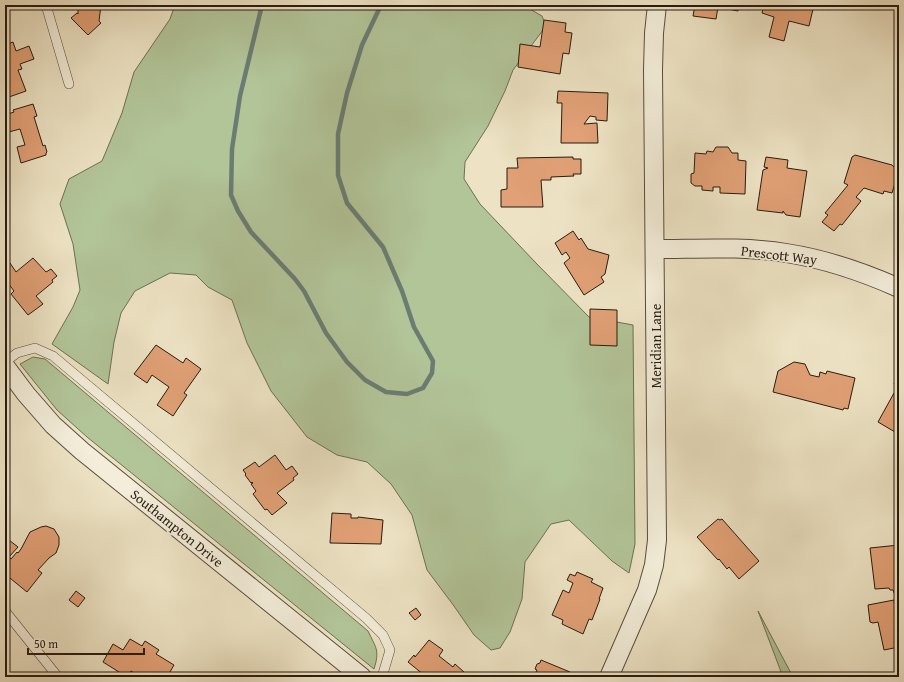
<svg xmlns="http://www.w3.org/2000/svg" width="904" height="682" font-family="'Gentium Book Plus',serif">
<style>
.green{fill:#b2c599;stroke:#6c7055}
.lines{fill:none;stroke-linecap:round;stroke-linejoin:round}
.stream{stroke:#6b7d73;stroke-width:4.5}
.building{fill:#e1a075;stroke:#271b11}
.lane-casing{stroke:#584d3e;stroke-width:10}
.street-casing{stroke:#584d3e;stroke-width:20}
.lane{stroke:#f3edd9;stroke-width:9}
.street{stroke:#f3edd9;stroke-width:18}
.labels{text-anchor:middle;dominant-baseline:central;stroke-width:3.5;stroke-linejoin:round;paint-order:stroke}
.street-label{font-size:14px;fill:#271b11;stroke:#f3edd9}
</style>
<rect width="100%" height="100%" fill="#ede3c4"/>
<filter id="stains"><feTurbulence type="fractalNoise" baseFrequency=".005" numOctaves="4"/><feColorMatrix values="0 0 0 0 .2 0 0 0 0 .09 0 0 0 0 .02 0 0 0 .5 -.17"/></filter>
<radialGradient id="worn" r=".72"><stop offset=".6" stop-color="#630" stop-opacity="0"/><stop offset="1" stop-color="#630" stop-opacity=".3"/></radialGradient>
<g class="green">
<polygon points="175,5 523,5 542,16 546,26 513,70 505,91 488,126 465,162 464,179 480,204 536,263 589,317 633,325 635,544 629,573 612,561 569,520 551,524 525,562 522,599 510,632 500,648 491,650 474,635 454,606 427,570 412,515 391,484 367,462 337,455 307,437 271,391 247,343 232,300 208,287 196,275 170,273 135,291 121,313 114,342 108,384 52,344 73,307 80,290 73,244 60,204 69,179 102,161 122,113 134,72 170,19"/>
<path d="M 33,357 L 45,359 L 368,631 C 376,648 380,650 374,669 L 87,437 L 57,410 L 28,374 L 20,364 Z"/>
<polygon points="758,611 793,677 783,677"/>
</g>
<g class="lines">
<polyline class="stream" points="262,5 240,96 232,149 231,195 238,211 251,232 295,279 304,291 326,333 347,362 365,380 386,392 407,394 423,388 432,373 433,361 414,327 402,291 383,247 347,203 338,175 338,134 347,93 362,45 381,5"/>
</g>
<g class="building">
<polygon points="78,5 101,5 99,21 101,23 88,35 71,18 77,13 78,14"/>
<polygon points="695,5 738,5 738,11 718,7 716,19 693,16"/>
<polygon points="764,5 814,5 809,26 789,21 784,41 769,37 774,17 762,13"/>
<polygon points="544,20 566,23 565,32 572,33 569,54 563,53 560,74 518,67 520,44 540,47"/>
<polygon points="13,42 16,51 29,46 34,59 20,64 22,69 18,70 26,91 9,97 5,85 5,45"/>
<polygon points="558,91 608,93 607,121 596,120 596,117 590,116 584,124 597,123 598,143 561,143 562,103 557,103"/>
<polygon points="33,104 37,116 34,117 43,146 45,145 47,152 46,153 46,155 21,163 17,147 25,145 20,129 5,133 5,115 14,112 13,110"/>
<polygon points="716,147 728,147 732,153 738,153 738,160 746,161 745,194 720,193 720,187 713,187 713,191 702,190 702,186 695,186 691,183 691,174 694,173 695,153 706,154 707,151 713,152"/>
<polygon points="855,155 892,165 898,171 899,179 897,177 892,193 884,191 883,194 864,188 856,197 861,201 842,225 840,224 834,231 822,222 828,215 825,213 848,185 844,183 852,157"/>
<polygon points="573,157 573,159 581,159 581,174 573,174 574,176 551,177 551,180 541,180 543,207 501,207 501,190 507,189 507,168 518,168 517,158"/>
<polygon points="766,157 788,160 787,168 807,171 800,217 786,215 783,211 783,213 757,210 763,170 768,168 764,167"/>
<polygon points="899,224 899,242 897,226"/>
<polygon points="573,231 579,240 581,238 588,249 609,255 605,274 601,277 604,282 584,295 564,263 570,258 566,252 562,255 555,243"/>
<polygon points="33,258 46,272 51,269 57,276 52,280 53,282 36,296 43,304 28,315 11,294 14,291 5,279 5,267 10,263 16,272"/>
<polygon points="590,309 617,310 617,346 590,345"/>
<polygon points="156,345 183,363 186,358 201,369 184,393 187,395 173,416 157,405 169,387 152,375 147,383 134,374"/>
<polygon points="794,362 805,364 810,375 819,377 820,372 826,374 827,371 855,378 848,409 844,408 843,410 773,392 778,371"/>
<polygon points="899,374 899,387 894,384"/>
<polygon points="894,393 898,395 899,394 899,424 895,432 878,422"/>
<polygon points="275,455 286,470 292,466 298,474 293,478 294,480 277,493 287,503 272,515 267,509 265,510 253,494 256,491 251,484 253,483 252,482 251,483 245,475 246,474 243,470 255,462 259,467"/>
<polygon points="332,513 351,514 351,518 358,518 358,517 383,520 381,544 330,543"/>
<polygon points="718,519 720,520 722,519 759,561 739,579 729,567 727,569 719,559 718,560 697,537"/>
<polygon points="46,526 54,529 59,537 59,545 56,553 49,558 38,570 42,573 27,592 5,574 5,570 7,567 5,566 5,537 18,547 9,557 11,559 17,552 18,553 21,549 30,532 41,527"/>
<polygon points="899,545 899,592 894,593 893,590 890,590 889,588 875,589 870,548"/>
<polygon points="577,572 593,579 591,582 603,588 599,599 600,599 592,620 589,619 583,634 562,624 563,620 552,615 563,590 569,593 573,583 567,580 570,574 575,576"/>
<polygon points="76,591 85,598 78,607 69,600"/>
<polygon points="894,600 895,609 899,611 899,647 884,650 878,622 873,623 870,622 868,605"/>
<polygon points="416,608 421,615 415,620 409,613"/>
<polygon points="130,639 142,646 145,641 159,650 156,654 174,665 167,677 141,677 131,671 127,677 103,662 113,644 123,650"/>
<polygon points="429,640 443,650 439,656 453,667 455,664 464,672 466,677 432,677 427,672 424,675 408,662 414,655 415,657"/>
<polygon points="541,660 570,672 568,677 534,677 537,670 535,669 537,664 540,663"/>
</g>
<g class="lines">
<g class="lane-casing">
<g id="lane">
<polyline points="46,5 69,84"/>
<polyline points="5,362 17,353 35,348 53,356 366,618 383,635 390,650 382,677"/>
<polyline points="5,611 58,677"/>
</g>
</g>
<g class="street-casing">
<g id="street">
<path d="M 655,249 C 698,249 743,246 786,253 C 825,259 863,272 899,288"/>
<polyline points="5,366 26,394 53,425 82,451 362,677"/>
<polyline points="609,677 647,590 654,565 657,540 653,70 654,33 657,5"/>
</g>
</g>
<use href="#lane" class="lane"/>
<use href="#street" class="street"/>
</g>
<g class="labels">
<g class="street-label">
<text transform="translate(779 255) rotate(7)">Prescott Way</text>
<text transform="translate(656 346) rotate(-90)">Meridian Lane</text>
<text transform="translate(177 528) rotate(39)">Southampton Drive</text>
</g>
</g>
<rect width="904" height="682" fill="none" stroke="#ede3c4" stroke-width="20"/>
<rect x="6" y="6" width="892" height="670" fill="none" stroke="#271b11" stroke-width="2"/>
<rect x="10" y="10" width="884" height="662" fill="none" stroke="#271b11"/>
<path d="M28 648v6h116v-6" fill="none" stroke="#271b11" stroke-width="2"/>
<text x="34" y="648" font-size="12" fill="#271b11" stroke="#f3edd9" stroke-width="3" paint-order="stroke">50 m</text>
<rect width="100%" height="100%" filter="url(#stains)"/>
<rect width="100%" height="100%" fill="url(#worn)"/>
</svg>
